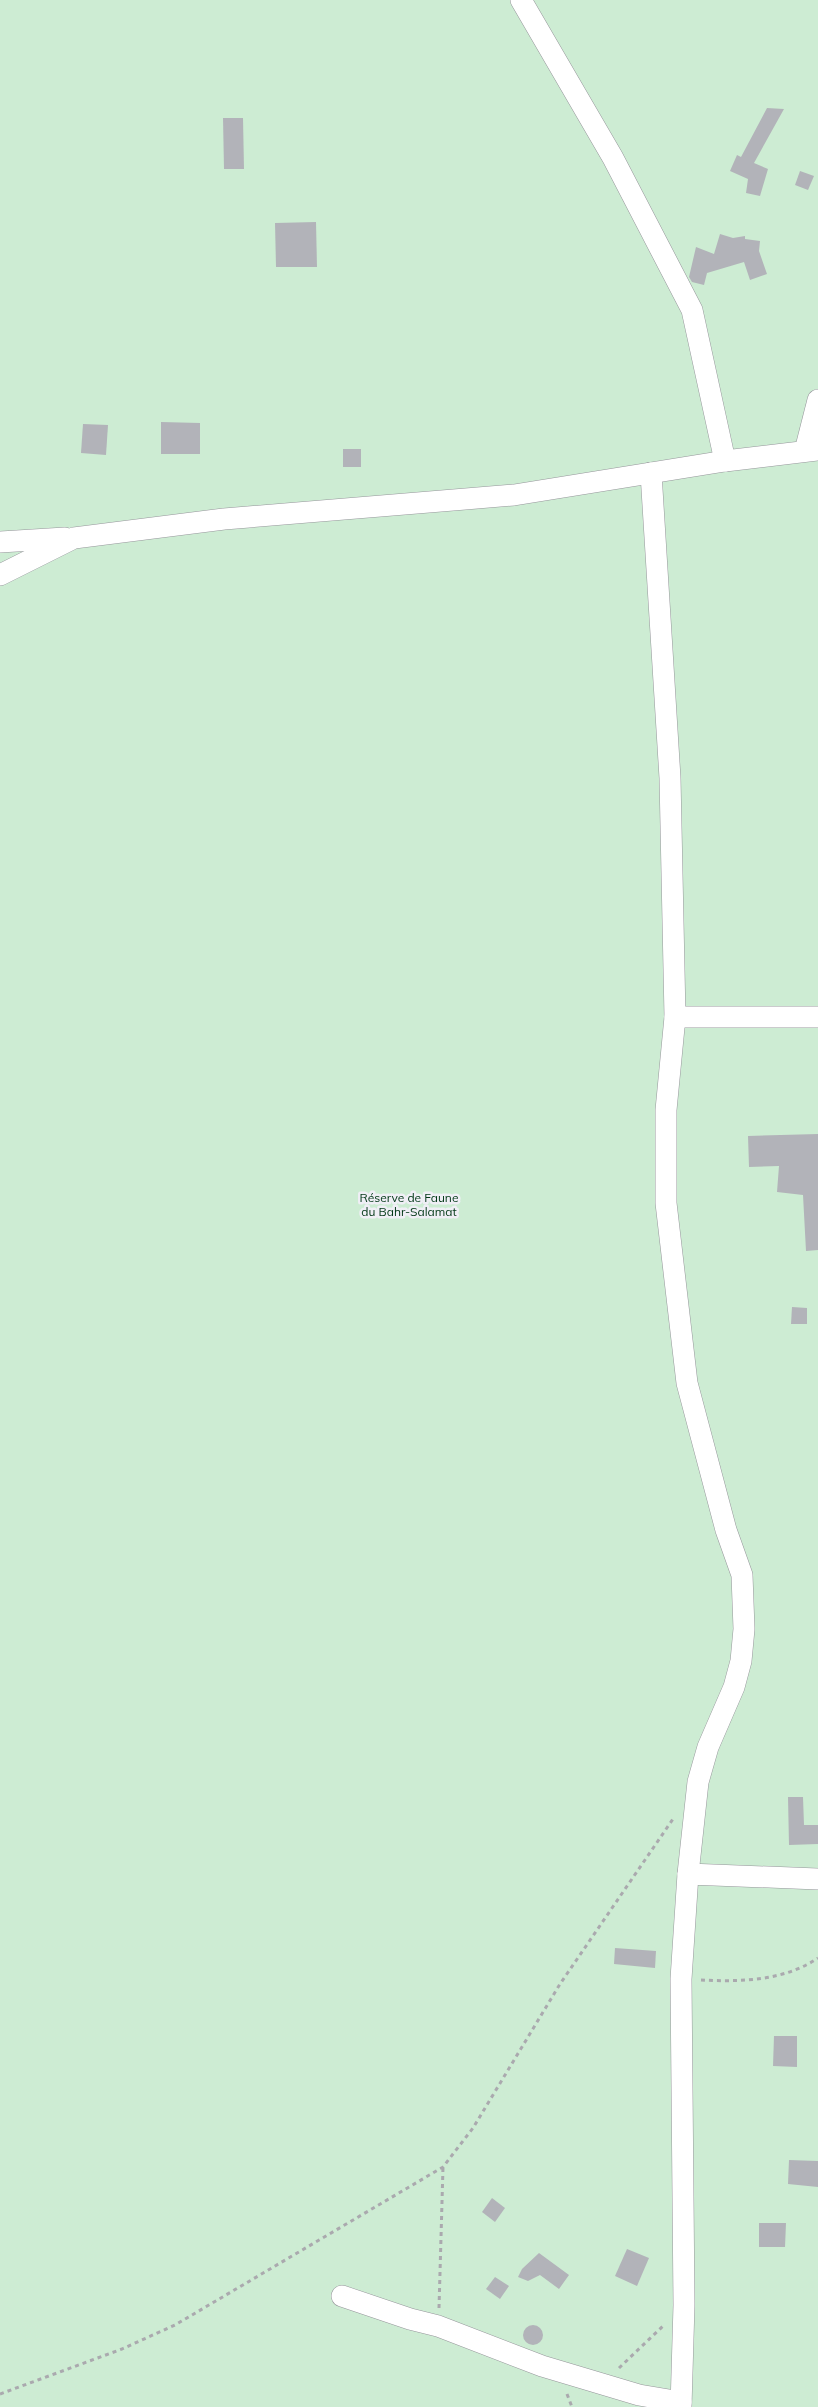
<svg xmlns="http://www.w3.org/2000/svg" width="818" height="2407" font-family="Mulish,sans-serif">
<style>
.green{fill:#cdecd3}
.building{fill:#b2b3b9}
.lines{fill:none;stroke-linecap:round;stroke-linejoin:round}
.minor-casing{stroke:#96969b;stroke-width:22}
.path{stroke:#aaa9ae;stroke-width:3;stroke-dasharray:4 4;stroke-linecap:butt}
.minor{stroke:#fff;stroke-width:21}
.labels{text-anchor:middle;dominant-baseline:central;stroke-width:5;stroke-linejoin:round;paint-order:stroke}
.park-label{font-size:12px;fill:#013715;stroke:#f0eff6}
</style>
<rect width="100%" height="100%" fill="#f0eff6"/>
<rect class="green" x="0" y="0" width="818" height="2407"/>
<g class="building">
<polygon points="767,108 784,109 754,163 768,169 760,196 746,193 748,179 730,171 737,155 741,157"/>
<polygon points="223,118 243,118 244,169 224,169"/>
<polygon points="800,171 814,176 808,190 795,185"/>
<polygon points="316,222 317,267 276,267 275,223"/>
<polygon points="720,234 733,238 745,236 745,239 760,241 759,251 767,274 750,280 744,262 707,273 704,285 692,282 689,277 696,247 714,254"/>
<polygon points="161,422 200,423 200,454 161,454"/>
<polygon points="83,424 108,425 106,455 81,453"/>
<rect x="343" y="449" width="18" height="18"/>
<polygon points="818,1134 818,1250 806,1251 803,1195 777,1192 779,1166 749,1167 748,1136"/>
<polygon points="792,1307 807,1308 807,1324 791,1324"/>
<polygon points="788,1797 803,1797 804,1825 818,1825 818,1844 789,1845"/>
<polygon points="615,1948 656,1951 655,1968 614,1964"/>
<polygon points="774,2036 797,2036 797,2067 773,2066"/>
<polygon points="789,2160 818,2161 818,2187 788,2184"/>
<polygon points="492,2198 505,2208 495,2222 482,2212"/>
<polygon points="759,2223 786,2223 785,2247 759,2247"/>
<polygon points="627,2249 649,2258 637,2286 615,2276"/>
<polygon points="539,2253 569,2275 559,2289 540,2275 528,2281 518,2277 522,2269"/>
<polygon points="495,2277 509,2286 500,2299 486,2289"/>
<circle cx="533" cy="2335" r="10"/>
</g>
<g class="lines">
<g class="minor-casing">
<g id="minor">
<polyline points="521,0 613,158 692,310 725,461"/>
<polyline points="805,451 818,400"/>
<polyline points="651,473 670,778 675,1017 666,1110 666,1203 687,1383 726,1530 742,1575 744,1629 741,1661 734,1687 708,1747 698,1782 688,1874"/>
<polyline points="0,542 65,538"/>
<polyline points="0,575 74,538 224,519 514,495 725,461 818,450"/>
<polyline points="675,1017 818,1017"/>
<polyline points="342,2296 410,2319 438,2326 542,2366 639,2395 681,2402"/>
<polyline points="681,2407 684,2305 681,1979 688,1874 818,1879"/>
</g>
</g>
<g class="path">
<path d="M 701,1980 C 741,1982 784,1981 818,1958"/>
<polyline points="439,2308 443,2167"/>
<polyline points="619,2368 663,2326"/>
<polyline points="0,2394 122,2349 175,2325 443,2167 473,2128 560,1984 673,1819"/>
<polyline points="567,2394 572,2407"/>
</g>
<use href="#minor" class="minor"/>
</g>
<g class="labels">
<g class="park-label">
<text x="409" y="1197">Réserve de Faune<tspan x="409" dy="14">du Bahr-Salamat</tspan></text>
</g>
</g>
</svg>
